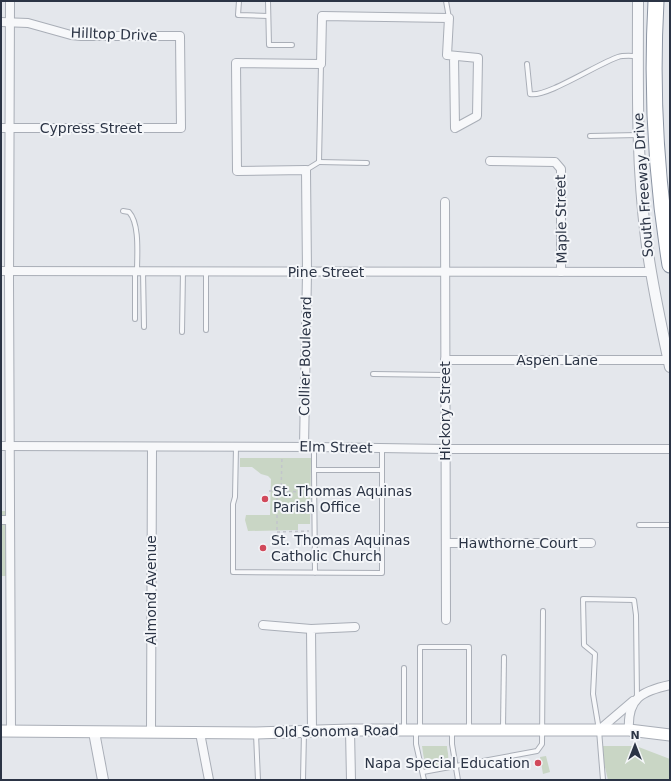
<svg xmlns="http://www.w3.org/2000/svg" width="671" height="781" font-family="'DejaVu Sans',sans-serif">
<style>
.green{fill:#c9d6c5}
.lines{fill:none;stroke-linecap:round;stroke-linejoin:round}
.service-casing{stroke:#a9aeb7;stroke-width:6}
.minor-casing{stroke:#a9aeb7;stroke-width:10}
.tertiary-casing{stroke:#a9aeb7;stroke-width:12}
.secondary-casing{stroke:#a9aeb7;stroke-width:13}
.motorway-casing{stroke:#8b94a3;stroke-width:17}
.path{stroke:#c2c5cb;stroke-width:1.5;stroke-dasharray:3 3;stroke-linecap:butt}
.service{stroke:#f7f8fa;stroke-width:4}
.minor{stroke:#f7f8fa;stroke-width:8}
.tertiary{stroke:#f7f8fa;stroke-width:10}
.secondary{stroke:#fff;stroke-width:11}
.motorway{stroke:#fff;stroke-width:15}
.poi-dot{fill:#d1495b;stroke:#f4f6f9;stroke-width:1.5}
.labels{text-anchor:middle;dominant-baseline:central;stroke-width:4;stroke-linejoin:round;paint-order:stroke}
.street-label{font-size:14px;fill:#2b3445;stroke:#f4f6f9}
.poi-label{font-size:14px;fill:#2b3445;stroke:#f4f6f9;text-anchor:start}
</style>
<rect width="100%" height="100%" fill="#e4e7ec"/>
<g class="green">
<polygon points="240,458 311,458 310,524 298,524 298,530 248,531 245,520 246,515 270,515 271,479 268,476 261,474 252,467 240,467"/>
<rect x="1" y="511" width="9" height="65"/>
<path d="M 422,746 L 447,746 C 447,750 449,755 448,759 C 446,765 429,768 426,762 C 423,758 423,751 422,746 Z"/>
<polygon points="600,746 636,746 670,759 670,780 608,780"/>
<polygon points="546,756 550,772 543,774 540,757"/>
</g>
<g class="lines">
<g class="service-casing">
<g id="service">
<polyline points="239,1 238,15 268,16"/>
<polyline points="268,1 269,45 292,45"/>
<polyline points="446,1 449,18"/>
<path d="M 527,64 L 530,94 C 546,98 599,63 618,57 C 624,55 631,56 637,56"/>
<polyline points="590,136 638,135"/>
<polyline points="319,162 321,64"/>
<polyline points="319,162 367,163"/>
<polyline points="306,170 319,162"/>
<path d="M 123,211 L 129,212 C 140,224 137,255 137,271"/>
<polyline points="135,271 135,319"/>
<polyline points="143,271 144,327"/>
<polyline points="206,272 206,330"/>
<polyline points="182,332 183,271"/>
<polyline points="373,374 445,375"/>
<polyline points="236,447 235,497 233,504 233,572 382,573 382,470 314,470 315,573"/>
<polyline points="314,447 314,470"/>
<polyline points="382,448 382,470"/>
<polyline points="639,525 670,525"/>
<polyline points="404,668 404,730"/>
<polyline points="503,728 504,657"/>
<polyline points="420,729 420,647 469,647 469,730"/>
<polyline points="416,731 416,744 424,780"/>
<polyline points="452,731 452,744 458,780"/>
<polyline points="256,734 258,780"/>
<polyline points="423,772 537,751 542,744 543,611"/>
<polyline points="303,780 304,732"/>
<polyline points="603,780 599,730 593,694 595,654 584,645 583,599 634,600 636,615 637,698"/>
</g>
</g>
<g class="minor-casing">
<g id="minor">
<polyline points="10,1 9,282 11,731"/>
<polyline points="1,22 28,23 71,35 81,36 180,36 181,128 1,128"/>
<polyline points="490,161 555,162 561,169 561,272"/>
<polyline points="445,202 446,620"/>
<polyline points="1,271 650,272"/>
<polyline points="445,360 669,360"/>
<polyline points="1,446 314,447 445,449 670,449"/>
<polyline points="304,447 307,272 306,170 237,171 236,63 321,64 322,16 449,18 447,55 478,58 477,116 455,128 454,56"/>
<polyline points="1,520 10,520"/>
<polyline points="446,543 591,543"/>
<polyline points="263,625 311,629"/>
<polyline points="350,730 351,780"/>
<polyline points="599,730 633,701"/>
<path d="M 629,730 C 627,698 642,691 670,685"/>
<polyline points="312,731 311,629 355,627"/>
<polyline points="151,732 152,447"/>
<polyline points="200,733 209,780"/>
</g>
</g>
<g class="tertiary-casing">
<g id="tertiary">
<path d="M 638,1 C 638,80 636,159 646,238 C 651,281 661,324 670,367"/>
<polyline points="94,732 103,780"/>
</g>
</g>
<g class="secondary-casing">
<polyline id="secondary" points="1,731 256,733 350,730 629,730 670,735"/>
</g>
<g class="motorway-casing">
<path id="motorway" d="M 656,1 C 651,90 656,178 670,265"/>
</g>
<g class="path">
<polyline points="269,491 309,492"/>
<polyline points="281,492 282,456"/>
<polyline points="277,532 309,531"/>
<polyline points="277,536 277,491"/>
</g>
<use href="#service" class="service"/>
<use href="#minor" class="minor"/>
<use href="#tertiary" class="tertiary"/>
<use href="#secondary" class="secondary"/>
<use href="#motorway" class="motorway"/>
</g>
<g class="poi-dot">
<circle cx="265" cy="499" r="4"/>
<circle cx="263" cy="548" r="4"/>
<circle cx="538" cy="763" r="4"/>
</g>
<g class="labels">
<g class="street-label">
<text transform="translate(114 34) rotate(2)">Hilltop Drive</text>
<text x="91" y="128">Cypress Street</text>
<text transform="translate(643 185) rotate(-94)">South Freeway Drive</text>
<text transform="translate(561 219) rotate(-91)">Maple Street</text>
<text x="326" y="272">Pine Street</text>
<text transform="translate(305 356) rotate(-89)">Collier Boulevard</text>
<text x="557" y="360">Aspen Lane</text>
<text transform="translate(445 411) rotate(-90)">Hickory Street</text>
<text transform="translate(336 447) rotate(1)">Elm Street</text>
<text x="518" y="543">Hawthorne Court</text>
<text transform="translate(151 590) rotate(-90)">Almond Avenue</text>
<text transform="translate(336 731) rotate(-1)">Old Sonoma Road</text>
</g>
<g class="poi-label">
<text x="273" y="491">St. Thomas Aquinas<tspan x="273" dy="16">Parish Office</tspan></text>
<text x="271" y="540">St. Thomas Aquinas<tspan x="271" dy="16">Catholic Church</tspan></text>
<text x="530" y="763" text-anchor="end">Napa Special Education</text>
</g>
</g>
<rect width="671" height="781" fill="none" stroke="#2b3445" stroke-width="4"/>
<g transform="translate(635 745)" stroke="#f4f6f9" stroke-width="3" paint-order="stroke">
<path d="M0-3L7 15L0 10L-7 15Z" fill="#2b3445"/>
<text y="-6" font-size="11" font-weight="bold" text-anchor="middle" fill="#2b3445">N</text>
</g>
</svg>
